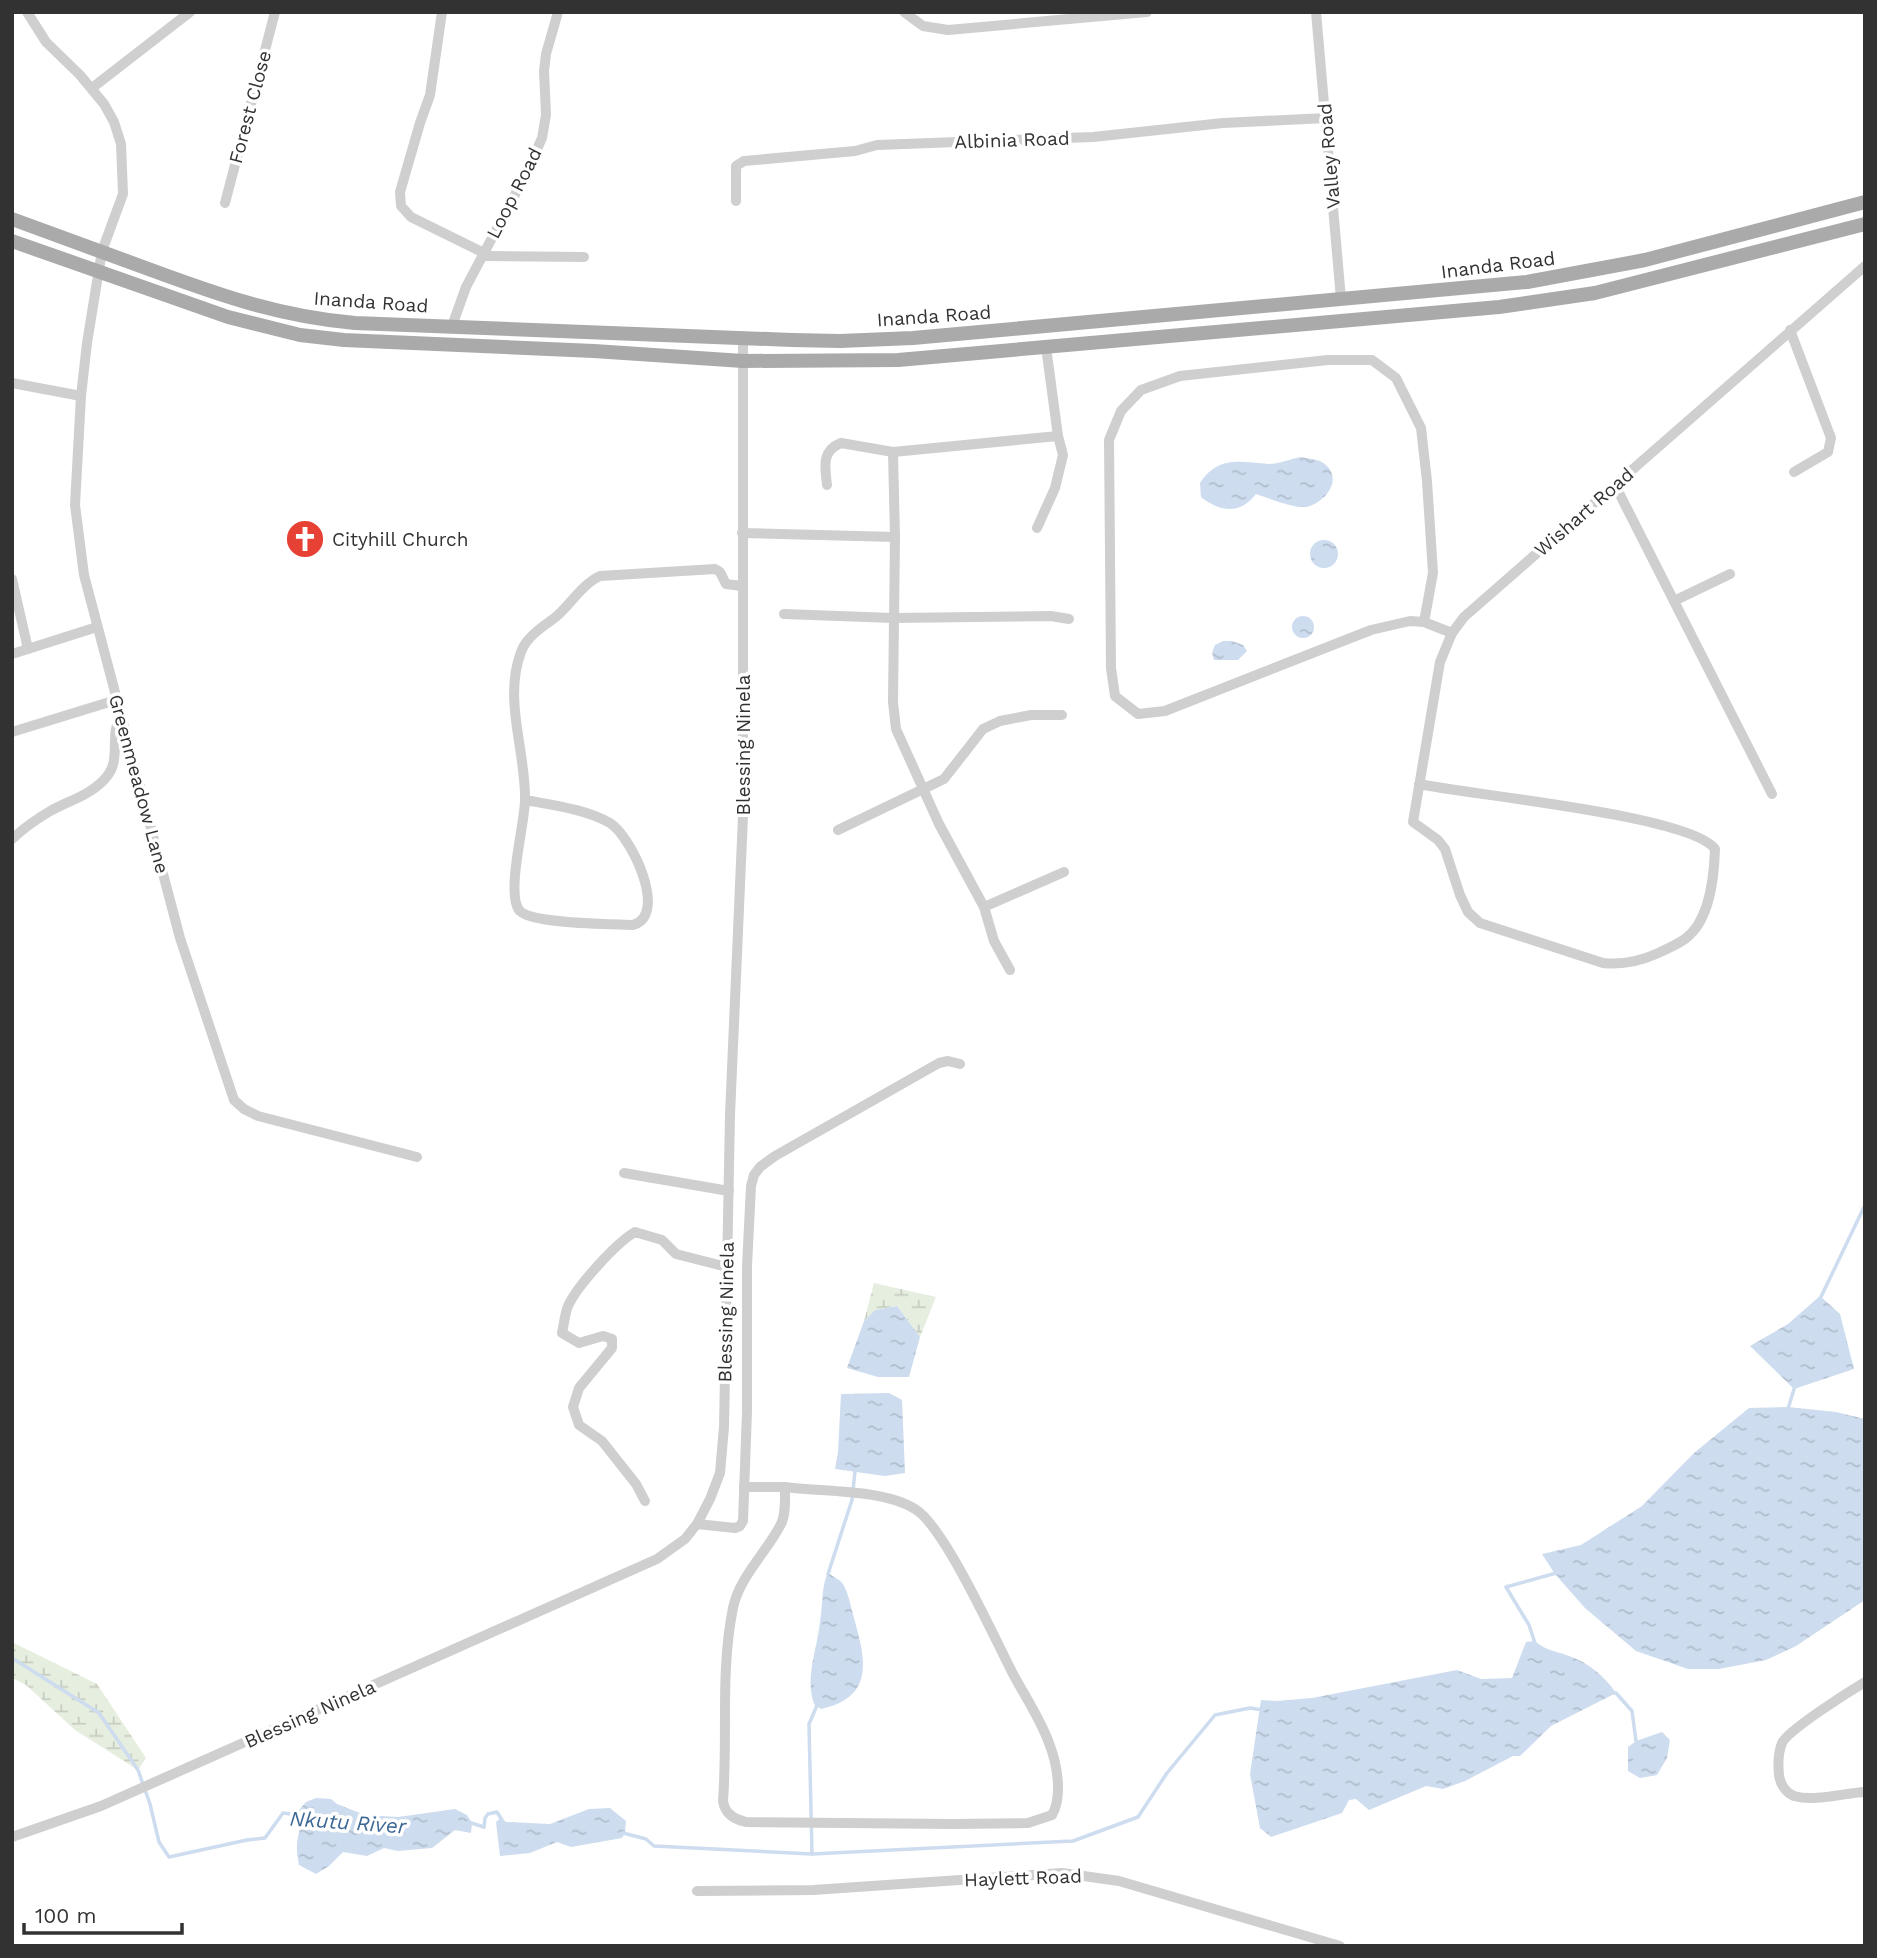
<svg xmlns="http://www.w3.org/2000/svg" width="1877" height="1958" font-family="'Work Sans',sans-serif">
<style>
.wetland{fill:url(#wetland-marsh)}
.water{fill:url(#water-ripples)}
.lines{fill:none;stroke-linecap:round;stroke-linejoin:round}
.stream{stroke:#cddcee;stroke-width:3.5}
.minor{stroke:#cfcfcf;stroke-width:10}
.major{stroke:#aaa;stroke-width:14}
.labels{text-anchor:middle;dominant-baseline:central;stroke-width:7;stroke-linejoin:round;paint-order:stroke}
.street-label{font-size:19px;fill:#323232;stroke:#fff}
.poi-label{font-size:19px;fill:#323232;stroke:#fff;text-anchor:start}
.water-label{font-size:21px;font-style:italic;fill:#3d6896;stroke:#fff}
</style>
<defs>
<pattern id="wetland-marsh" width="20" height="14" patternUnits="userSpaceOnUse" patternTransform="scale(1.75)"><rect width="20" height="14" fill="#e6eee0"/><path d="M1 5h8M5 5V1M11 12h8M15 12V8" fill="none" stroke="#c6cdc1"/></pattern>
<pattern id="water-ripples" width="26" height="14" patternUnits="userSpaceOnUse" patternTransform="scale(1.75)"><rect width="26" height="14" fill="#cddcee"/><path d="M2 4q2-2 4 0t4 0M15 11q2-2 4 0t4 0" fill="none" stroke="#b0bdcd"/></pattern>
</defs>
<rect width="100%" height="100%" fill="#fff"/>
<g class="wetland">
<polygon points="874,1283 936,1297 920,1337 897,1306 875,1310 864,1321"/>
<polygon points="12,1642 97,1684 146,1758 138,1770 75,1730 26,1685 12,1678"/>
</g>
<g class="water">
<path d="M 1301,457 C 1310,459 1321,459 1327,466 C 1343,482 1322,505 1305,507 C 1293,508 1268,498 1256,494 C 1240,515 1220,512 1201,497 L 1200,483 C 1219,455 1239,462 1269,464 C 1278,464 1291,459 1301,457 Z"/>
<circle cx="1324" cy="554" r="14"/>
<circle cx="1303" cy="627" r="11"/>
<polygon points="1223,641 1232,641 1243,645 1247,651 1238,660 1214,660 1212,653 1215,645"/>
<polygon points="1820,1296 1840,1314 1854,1369 1794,1389 1750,1346 1788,1324"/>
<polygon points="897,1306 920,1337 909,1377 878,1377 847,1368 864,1321 875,1310"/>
<polygon points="889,1393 902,1400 905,1473 885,1476 835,1469 838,1452 841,1394"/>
<polygon points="1788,1407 1836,1412 1865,1419 1865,1600 1796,1646 1766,1660 1719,1669 1688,1669 1636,1651 1585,1608 1555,1574 1542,1554 1581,1545 1642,1506 1694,1453 1749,1408"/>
<path d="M 828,1572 C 833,1578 841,1579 844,1586 C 849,1595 851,1608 854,1618 C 865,1658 876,1697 821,1709 L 814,1704 C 805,1676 817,1650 820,1622 C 823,1605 821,1588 828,1572 Z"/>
<path d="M 1534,1641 C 1550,1652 1553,1650 1569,1656 C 1588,1662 1605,1677 1616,1693 L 1551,1726 L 1520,1756 L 1513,1756 L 1465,1781 L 1443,1789 L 1426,1786 L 1369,1810 L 1356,1799 L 1349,1800 L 1342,1813 L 1271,1837 L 1260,1828 L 1250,1774 L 1261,1700 L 1277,1701 L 1312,1698 L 1457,1670 L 1481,1679 L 1512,1678 L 1526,1642 Z"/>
<polygon points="1662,1732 1670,1740 1667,1758 1657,1775 1640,1778 1628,1771 1628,1747 1636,1741"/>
<path d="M 316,1798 L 331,1799 L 337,1804 L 365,1815 L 398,1817 L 455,1809 L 467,1815 L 472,1823 L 471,1833 L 455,1830 L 432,1848 L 398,1851 L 384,1848 L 367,1856 L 343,1852 L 329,1866 L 316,1874 L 299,1865 C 296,1850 296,1840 301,1826 L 296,1821 L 295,1815 L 306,1802 Z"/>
<polygon points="610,1808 626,1821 625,1833 622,1838 571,1847 557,1842 530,1853 500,1856 496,1822 501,1818 506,1822 550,1824 589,1809"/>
</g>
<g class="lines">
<g class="stream">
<polyline points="1819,1301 1865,1205"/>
<polyline points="1787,1412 1795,1386"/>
<polyline points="828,1574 852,1500 855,1471"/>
<polyline points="1536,1646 1529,1625 1506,1587 1560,1572"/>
<polyline points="12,1658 99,1713 138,1770 150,1804 159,1842 169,1857 247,1840 265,1838 283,1813 298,1815"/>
<polyline points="1613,1693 1616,1693 1632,1711 1636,1741"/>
<polyline points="468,1822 484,1827"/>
<polyline points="484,1827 485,1818 488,1814 497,1812 502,1820"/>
<polyline points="623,1833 646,1839 654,1846 812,1854 1073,1841 1138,1817 1167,1773 1215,1715 1250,1708 1263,1710"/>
<polyline points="812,1854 809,1724 818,1703"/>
</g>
<g class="minor">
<polyline points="27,12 46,42 80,75 104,104 114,122 121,144 123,194 102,251 87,343 81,396 75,505 84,575 180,938 234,1100 244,1109 258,1116 417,1157"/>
<polyline points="442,12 430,95 420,123 400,192 401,206 411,217 484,253"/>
<polyline points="904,12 923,26 948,30 1147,12"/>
<polyline points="1316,12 1341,299"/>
<polyline points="92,88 190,12"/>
<polyline points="736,201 736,166 744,161 855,151 877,145 1093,137 1223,123 1326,118"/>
<polyline points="225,203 275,12"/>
<polyline points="482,256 584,257"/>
<polyline points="452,326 466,287 527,172 542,138 546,115 544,71 546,54 558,12"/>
<polyline points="1790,330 1831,438 1828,452 1794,472"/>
<polyline points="12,383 81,396"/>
<polyline points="893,452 895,537 893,702 896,729 939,824 984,907 994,941 1010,970"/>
<path d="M 827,485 C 825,467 821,451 841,443 L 893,452 L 1058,436"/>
<polyline points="1615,485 1772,794"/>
<polyline points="1037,528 1055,488 1063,455 1058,436 1046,347"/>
<polyline points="742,533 895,537"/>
<polyline points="12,579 28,649"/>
<polyline points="1674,601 1730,574"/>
<polyline points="784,614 893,618 1051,616 1069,619"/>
<polyline points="1424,622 1433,573 1427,481 1421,428 1396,378 1372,360 1328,360 1180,376 1141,390 1121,411 1109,440 1111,668 1115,696 1138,714 1165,711 1371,630 1410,621 1424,622 1452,633"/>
<polyline points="12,654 97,627"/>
<polyline points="12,732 116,700"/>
<path d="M 1419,784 C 1470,795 1690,815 1715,849 C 1714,878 1710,921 1685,939 C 1676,945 1665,950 1656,954 C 1638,962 1622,965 1603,963 L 1480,923 L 1468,912 L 1460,895 L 1445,849 L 1438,840 L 1413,822 L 1440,662 L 1452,633 L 1464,617 L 1865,266"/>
<path d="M 525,800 C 552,805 586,809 610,823 C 631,836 669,915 633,925 C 612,924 529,924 519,910 C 506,892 525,823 525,800 C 526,751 503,700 521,652 C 523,647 526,642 529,639 C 537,629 549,623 558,615 C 571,603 584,583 600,576 L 715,569 L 720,572 L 726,584 L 742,586"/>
<polyline points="838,830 944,779 983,729 1000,721 1031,715 1062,715"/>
<path d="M 12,839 C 24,828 38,818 52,810 C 71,800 95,793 108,775 C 121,758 109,733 121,717"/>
<polyline points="984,907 1064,872"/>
<polyline points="624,1173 729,1191"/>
<polyline points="744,1487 785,1487"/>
<path d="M 785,1487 C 823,1492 884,1489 915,1509 C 944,1526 994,1637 1012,1672 C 1024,1695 1040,1718 1049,1743 C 1057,1763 1063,1796 1052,1815 L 1028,1823 L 953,1824 L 746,1822 C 734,1819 725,1814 723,1801 C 728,1736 720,1672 733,1608 C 739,1577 767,1552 781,1524 C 786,1514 785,1499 785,1487 Z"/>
<path d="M 645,1501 L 636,1484 L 602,1441 L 579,1425 L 573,1407 L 579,1388 L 612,1348 L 612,1339 L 603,1336 L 579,1343 L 562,1333 C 564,1324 565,1313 568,1306 C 577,1286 616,1243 635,1232 L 662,1240 L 676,1254 L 727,1267"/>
<polyline points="697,1524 735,1528 740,1526 743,1521 747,1411 747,1266 751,1186 754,1175 760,1167 775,1156 939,1063 948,1061 960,1064"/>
<path d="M 1865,1682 C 1850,1691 1788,1730 1782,1743 C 1778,1753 1778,1765 1779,1775 C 1780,1784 1786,1793 1794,1796 C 1815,1802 1843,1793 1865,1792"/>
<polyline points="12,1837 101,1806 657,1559 685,1539 697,1524 710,1499 720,1473 724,1427 730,1115 743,816 743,338"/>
<polyline points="697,1891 813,1890 1062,1873 1119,1881 1340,1946"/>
</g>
<g class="major">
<path d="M 12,219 C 56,235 100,251 143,267 C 216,294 277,316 355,323 L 792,340 L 840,341 L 913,338 L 1527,282 L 1645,260 L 1865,202"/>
<polyline points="12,241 228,317 300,335 344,340 594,351 743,361 898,360 1499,307 1595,293 1865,224"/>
</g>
</g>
<defs>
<g id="church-disc" transform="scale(2.0125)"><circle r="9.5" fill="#e74035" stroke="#fff"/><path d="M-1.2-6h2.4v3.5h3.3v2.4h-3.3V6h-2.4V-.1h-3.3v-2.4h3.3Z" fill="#fff"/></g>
</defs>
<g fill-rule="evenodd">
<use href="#church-disc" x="305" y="539"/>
</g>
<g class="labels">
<g class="street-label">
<text transform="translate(250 107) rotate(-75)">Forest Close</text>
<text transform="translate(1012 140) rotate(-2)">Albinia Road</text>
<text transform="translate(1329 156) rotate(-95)">Valley Road</text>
<text transform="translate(514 193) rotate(-63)">Loop Road</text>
<text transform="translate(1498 265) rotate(-7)">Inanda Road</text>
<text transform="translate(371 302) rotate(4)">Inanda Road</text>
<text transform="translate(934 316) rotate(-4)">Inanda Road</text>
<text transform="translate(1584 512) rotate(-41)">Wishart Road</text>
<text transform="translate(743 745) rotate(-90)">Blessing Ninela</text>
<text transform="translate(139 784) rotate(75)">Greenmeadow Lane</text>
<text transform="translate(726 1312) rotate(-89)">Blessing Ninela</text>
<text transform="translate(310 1714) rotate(-24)">Blessing Ninela</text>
<text transform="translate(1023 1878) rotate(-2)">Haylett Road</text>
</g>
<g class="poi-label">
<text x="332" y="539">Cityhill Church</text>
</g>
<g class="water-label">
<text transform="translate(348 1822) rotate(4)">Nkutu River</text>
</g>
</g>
<rect width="1877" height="1958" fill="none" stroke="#323232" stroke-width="28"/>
<path d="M24 1923v10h158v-10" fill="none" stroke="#323232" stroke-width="3.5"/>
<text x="35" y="1923" font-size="21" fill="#323232" stroke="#ffffff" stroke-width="5" paint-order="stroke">100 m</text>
</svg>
